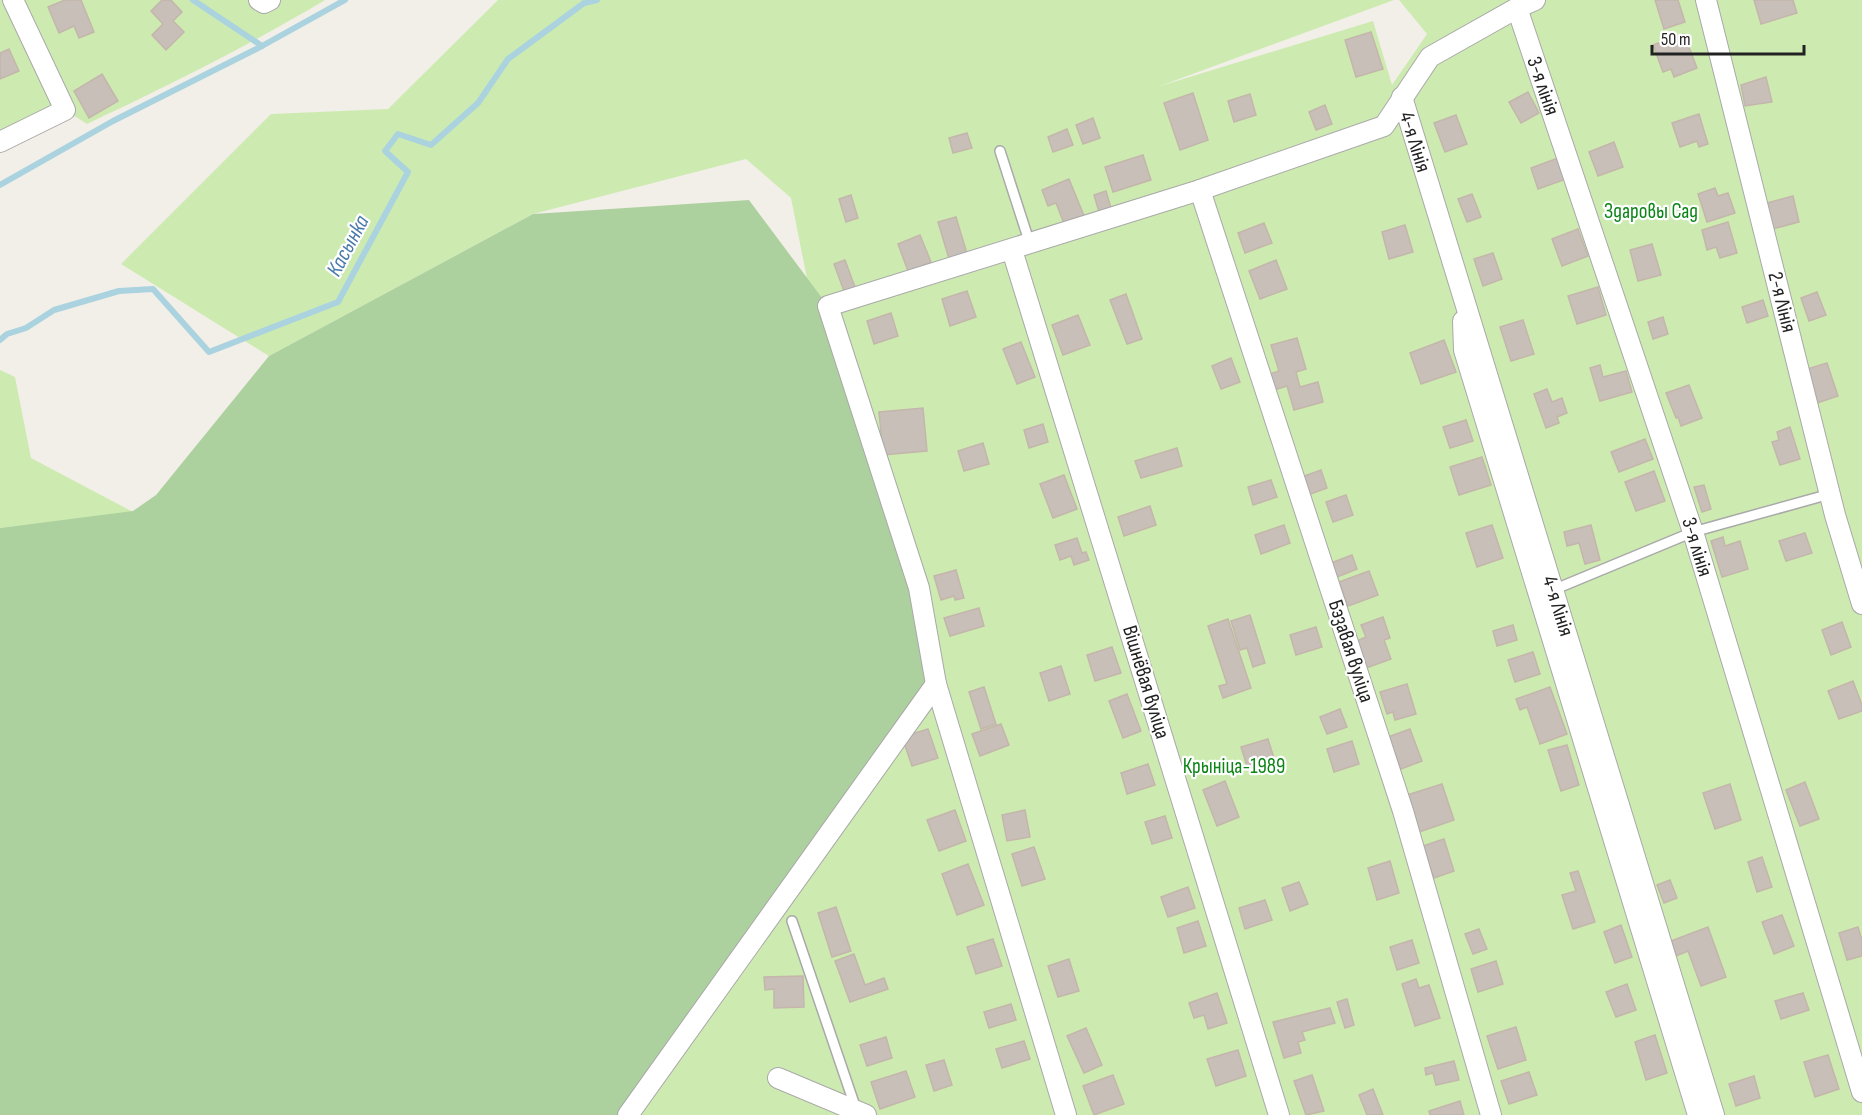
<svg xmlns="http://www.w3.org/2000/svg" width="1862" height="1115" font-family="'Sofia Sans Condensed',sans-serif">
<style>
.grass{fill:#cdebb0}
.forest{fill:#add19e}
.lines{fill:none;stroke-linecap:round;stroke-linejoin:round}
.stream{stroke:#aad3df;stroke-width:6}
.building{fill:#c7bfb8;stroke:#c4b6ab;stroke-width:1.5}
.service-casing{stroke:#a9a9a9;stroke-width:12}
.minor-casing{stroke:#a9a9a9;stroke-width:22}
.service{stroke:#fff;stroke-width:9}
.minor{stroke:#fff;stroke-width:20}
.labels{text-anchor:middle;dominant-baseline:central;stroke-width:4.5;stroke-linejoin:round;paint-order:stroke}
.street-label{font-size:21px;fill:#222;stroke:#fff}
.park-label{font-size:21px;fill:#0c8416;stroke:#fff}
.water-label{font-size:22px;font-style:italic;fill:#4a7aab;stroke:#fff}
</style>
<rect width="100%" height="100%" fill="#f2efe9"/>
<g class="grass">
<path d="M 0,0 L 325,0 C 248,46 168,86 87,124 L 65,110 L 0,142 Z"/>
<polygon points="498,0 1394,0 1160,86 1373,21 1392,85 1427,34 1399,0 1862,0 1862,1115 615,1115 844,466 791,198 746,159 533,214 269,356 121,264 271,114 388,109"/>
<polygon points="0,370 15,377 31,458 133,512 0,528"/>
</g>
<polygon class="forest" points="749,200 828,306 936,684 628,1115 0,1115 0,528 133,511 156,495 269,356 533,214"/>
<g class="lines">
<g class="stream">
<polyline points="193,0 262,46"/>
<polyline points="0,185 113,121 262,46 345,0"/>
<polyline points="0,340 7,334 26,328 54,310 119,291 153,289 209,352 338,302 408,172 385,151 398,134 431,145 478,103 508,59 584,3 597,0"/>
</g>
</g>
<g class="building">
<polygon points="65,0 81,0 94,32 79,38 74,26 59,33 48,7"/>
<polygon points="162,0 171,0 182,12 173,21 184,32 166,50 152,35 163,24 151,11"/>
<polygon points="1655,0 1678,0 1685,22 1664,29"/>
<polygon points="1754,0 1793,0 1797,13 1761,24"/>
<polygon points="1371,32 1383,69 1356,77 1345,40"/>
<polygon points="1684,34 1697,68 1674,77 1671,69 1663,72 1653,45"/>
<polygon points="9,49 19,71 0,79 0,53"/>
<polygon points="102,74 118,101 89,118 74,91"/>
<polygon points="1766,77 1772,102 1745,106 1741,85"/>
<polygon points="1528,92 1539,113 1521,123 1509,102"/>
<polygon points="1193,93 1208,140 1180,150 1164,103"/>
<polygon points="1250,94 1256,115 1234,122 1228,101"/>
<polygon points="1325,105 1332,124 1316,130 1309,112"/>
<polygon points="1699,114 1708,144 1699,147 1697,141 1680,147 1672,123"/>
<polygon points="1456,115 1467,144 1445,152 1434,123"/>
<polygon points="1093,118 1100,138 1083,144 1076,125"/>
<polygon points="1067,129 1073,145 1053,152 1048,137"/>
<polygon points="967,133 972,148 953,153 949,138"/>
<polygon points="1614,142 1623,167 1598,176 1589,152"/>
<polygon points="1143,155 1151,180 1113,192 1105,167"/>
<polygon points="1558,158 1566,179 1538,189 1531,168"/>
<polygon points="1069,179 1085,218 1065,226 1056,203 1048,206 1042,190"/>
<polygon points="1715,188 1718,196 1728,193 1735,213 1707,222 1698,194"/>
<polygon points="1106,191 1111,208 1099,212 1094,195"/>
<polygon points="1472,194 1481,217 1467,222 1458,199"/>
<polygon points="851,195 858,218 846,222 839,199"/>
<polygon points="1793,196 1799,222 1769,230 1763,204"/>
<polygon points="956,217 968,257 950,262 938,222"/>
<polygon points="1728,222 1737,253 1720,258 1716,247 1707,250 1702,230"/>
<polygon points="1264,223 1272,243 1245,253 1238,233"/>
<polygon points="1405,225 1413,252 1389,259 1382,232"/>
<polygon points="1578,229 1588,256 1562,266 1552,239"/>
<polygon points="920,235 931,262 908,271 898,244"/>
<polygon points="1652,244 1661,275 1638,281 1630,250"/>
<polygon points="1493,253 1502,279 1483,286 1474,259"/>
<polygon points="845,260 855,287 844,291 834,264"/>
<polygon points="1276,260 1287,289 1260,299 1249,271"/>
<polygon points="1598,287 1606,315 1577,324 1568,296"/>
<polygon points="967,291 976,317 950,326 942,299"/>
<polygon points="1817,292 1826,315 1809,321 1801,298"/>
<polygon points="1126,294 1142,339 1127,344 1110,300"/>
<polygon points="1763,300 1768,316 1747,323 1742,307"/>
<polygon points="891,313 898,336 874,344 867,321"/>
<polygon points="1078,315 1090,345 1063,355 1052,325"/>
<polygon points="1663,317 1668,334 1653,339 1648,322"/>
<polygon points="1523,320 1534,354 1511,361 1500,327"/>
<polygon points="1297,338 1306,369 1296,372 1300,387 1318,382 1323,402 1294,410 1287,386 1271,391 1267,375 1279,371 1271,345"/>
<polygon points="1444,340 1456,372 1421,384 1410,353"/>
<polygon points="1021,342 1035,377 1017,384 1003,349"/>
<polygon points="1231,358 1240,382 1221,389 1212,366"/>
<polygon points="1827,363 1838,396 1814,404 1804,370"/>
<polygon points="1600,365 1603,377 1626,371 1632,392 1600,401 1590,368"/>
<polygon points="1689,385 1702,418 1681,426 1678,417 1676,418 1666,393"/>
<polygon points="1547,389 1552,402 1562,398 1567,413 1557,417 1559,423 1546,428 1534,394"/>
<polygon points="923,408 927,451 883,455 879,412"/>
<polygon points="1466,420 1473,441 1450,448 1443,427"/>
<polygon points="1043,424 1048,442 1029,448 1024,430"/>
<polygon points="1790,427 1800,459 1780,465 1772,442 1779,440 1777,432"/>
<polygon points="1645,439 1653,459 1619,472 1611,452"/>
<polygon points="983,443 989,464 964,471 958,451"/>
<polygon points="1177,448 1182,466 1141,478 1135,461"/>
<polygon points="1482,457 1491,485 1459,495 1450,467"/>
<polygon points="1321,470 1327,488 1305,496 1299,478"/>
<polygon points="1654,471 1665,501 1636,511 1625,482"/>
<polygon points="1064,475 1077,509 1053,518 1040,484"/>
<polygon points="1271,480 1277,497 1253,505 1248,487"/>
<polygon points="1704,485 1711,509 1702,512 1694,487"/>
<polygon points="1346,495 1353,515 1333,522 1326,502"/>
<polygon points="1150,506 1156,525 1124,536 1118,517"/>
<polygon points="1284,525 1290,543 1261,554 1255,535"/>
<polygon points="1492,525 1503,558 1477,567 1466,533"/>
<polygon points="1591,525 1600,560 1585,564 1579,543 1567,546 1564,532"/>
<polygon points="1805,533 1812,553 1786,561 1779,541"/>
<polygon points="1723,537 1725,546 1740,541 1748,569 1722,577 1711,541"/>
<polygon points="1077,538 1082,553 1086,552 1089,560 1074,565 1071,556 1060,560 1055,545"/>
<polygon points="1352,555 1357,569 1337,577 1331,563"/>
<polygon points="956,570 964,598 955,600 954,596 941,600 934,576"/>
<polygon points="1369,571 1378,595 1348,606 1339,582"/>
<polygon points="979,608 984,626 950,636 944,618"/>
<polygon points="1250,615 1265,663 1253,667 1247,648 1240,650 1231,621"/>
<polygon points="1383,617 1390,638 1384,640 1391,659 1366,668 1357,641 1366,637 1361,625"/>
<polygon points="1228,619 1251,688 1223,698 1219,686 1227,684 1208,626"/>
<polygon points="1842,622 1851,647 1831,655 1822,630"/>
<polygon points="1513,625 1517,640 1497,646 1493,631"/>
<polygon points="1316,627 1322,647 1296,655 1290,635"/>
<polygon points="1112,647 1121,673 1095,681 1087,655"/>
<polygon points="1533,652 1540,674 1515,682 1508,660"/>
<polygon points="1061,666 1070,694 1049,701 1040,673"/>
<polygon points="1853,681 1862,705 1862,711 1839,719 1828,691"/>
<polygon points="1407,684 1416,714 1395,720 1393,712 1387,714 1380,692"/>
<polygon points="984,687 996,724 981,729 969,692"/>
<polygon points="1550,687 1567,734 1540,744 1527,707 1520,710 1516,699"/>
<polygon points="1127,694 1141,731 1123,738 1109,701"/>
<polygon points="1340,709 1347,727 1327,734 1320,717"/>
<polygon points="1001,724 1009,745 980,756 972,734"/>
<polygon points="928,729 938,758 912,766 902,737"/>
<polygon points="1410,729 1422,761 1401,769 1388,737"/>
<polygon points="1268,739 1274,758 1247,766 1241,747"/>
<polygon points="1352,741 1359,764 1334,772 1327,749"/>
<polygon points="1567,745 1579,785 1561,791 1548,750"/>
<polygon points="1148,764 1155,785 1127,794 1121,773"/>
<polygon points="1225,781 1239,817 1217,826 1203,790"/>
<polygon points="1805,782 1819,819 1800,826 1786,790"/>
<polygon points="1442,784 1454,820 1419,832 1407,795"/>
<polygon points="1730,784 1741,820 1715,829 1703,793"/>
<polygon points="955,810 966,841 939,851 927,820"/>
<polygon points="1025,810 1030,837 1007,841 1002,815"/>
<polygon points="1165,816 1172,838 1152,844 1145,822"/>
<polygon points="1444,839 1454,871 1434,878 1423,846"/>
<polygon points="1034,847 1045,879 1022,886 1012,854"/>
<polygon points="1762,857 1772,887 1757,892 1748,862"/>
<polygon points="1390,861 1399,893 1377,900 1368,868"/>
<polygon points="968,864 984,905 957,915 942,874"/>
<polygon points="1578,871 1595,922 1573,929 1562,895 1576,891 1570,873"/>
<polygon points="1670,880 1677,898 1664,903 1657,885"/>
<polygon points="1299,882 1308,904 1290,911 1282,888"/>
<polygon points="1188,887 1195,908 1168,917 1161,897"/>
<polygon points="1265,900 1272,920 1245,929 1239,908"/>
<polygon points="836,907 851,951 832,957 818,913"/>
<polygon points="1782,915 1794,946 1774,954 1762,922"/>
<polygon points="1198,921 1206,946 1184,953 1177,928"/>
<polygon points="1621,925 1632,957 1615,963 1604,932"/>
<polygon points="1708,927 1726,977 1701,986 1688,951 1676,956 1671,941"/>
<polygon points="1858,927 1862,940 1862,956 1847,960 1839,933"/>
<polygon points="1479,929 1487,949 1473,954 1465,934"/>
<polygon points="993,939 1002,966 976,974 967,947"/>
<polygon points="1412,940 1419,963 1397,970 1390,947"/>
<polygon points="854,954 865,985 884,978 888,989 850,1002 835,961"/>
<polygon points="1069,959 1079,991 1058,997 1048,966"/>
<polygon points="1496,961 1503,984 1478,992 1471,969"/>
<polygon points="803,976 804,1007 774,1008 774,989 765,990 764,977"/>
<polygon points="1416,979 1419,988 1429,985 1440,1018 1415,1026 1402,984"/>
<polygon points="1627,984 1636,1010 1616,1017 1606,992"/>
<polygon points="1217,993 1227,1023 1208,1029 1204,1015 1194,1018 1189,1003"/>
<polygon points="1803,993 1809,1010 1781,1019 1775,1001"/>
<polygon points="1347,999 1354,1025 1345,1028 1337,1002"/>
<polygon points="1011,1004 1016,1020 989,1028 984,1012"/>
<polygon points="1330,1008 1335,1023 1302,1032 1305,1040 1298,1042 1301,1053 1284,1058 1273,1022"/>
<polygon points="1516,1027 1526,1060 1498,1069 1487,1036"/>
<polygon points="1086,1028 1102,1065 1084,1073 1067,1036"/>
<polygon points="1655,1035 1667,1073 1646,1080 1635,1042"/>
<polygon points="886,1037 892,1058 867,1066 860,1045"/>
<polygon points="1024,1041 1030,1059 1002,1068 996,1049"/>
<polygon points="1238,1050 1246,1076 1216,1086 1207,1059"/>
<polygon points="1828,1055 1839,1089 1815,1097 1804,1062"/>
<polygon points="944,1060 952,1085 934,1091 926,1065"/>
<polygon points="1454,1061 1459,1080 1436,1085 1433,1073 1426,1075 1425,1068"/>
<polygon points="906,1071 915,1097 880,1109 871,1082"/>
<polygon points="1529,1072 1537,1095 1509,1104 1501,1081"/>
<polygon points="1113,1075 1124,1104 1094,1115 1083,1086"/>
<polygon points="1312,1075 1324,1111 1306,1115 1294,1081"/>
<polygon points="1754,1076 1760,1098 1736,1106 1729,1084"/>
<polygon points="1373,1089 1383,1115 1367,1115 1359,1095"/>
<polygon points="1460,1101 1464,1115 1430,1115 1429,1111"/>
</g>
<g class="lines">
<g class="service-casing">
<g id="service">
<polyline points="1000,151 1030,244"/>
<polyline points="1553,590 1693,532 1830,494"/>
<polyline points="792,921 856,1109"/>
</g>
</g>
<g class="minor-casing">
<g id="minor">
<polyline points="259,0 264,3 270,0"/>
<polyline points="1706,0 1835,515 1862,604"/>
<polyline points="1517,8 1693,532 1862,1092"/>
<polyline points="1402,97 1714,1115"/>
<polyline points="0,142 65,110 13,0"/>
<polyline points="1200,190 1403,811 1491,1115"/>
<polyline points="1012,250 1279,1115"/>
<polyline points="1463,321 1464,350 1698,1115"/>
<polyline points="778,1078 866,1115"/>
<polyline points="628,1115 936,684"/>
<polyline points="1066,1115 936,684 919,588 828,306 1200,190 1384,126 1430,57 1517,8 1535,0"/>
</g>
</g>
<use href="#service" class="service"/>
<use href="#minor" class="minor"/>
</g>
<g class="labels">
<g class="street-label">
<text transform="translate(1543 86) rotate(71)">3-я лінія</text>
<text transform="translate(1415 142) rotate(73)">4-я Лінія</text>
<text transform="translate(1782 302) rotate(76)">2-я Лінія</text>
<text transform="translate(1697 547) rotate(73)">3-я лінія</text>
<text transform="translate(1558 606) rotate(73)">4-я Лінія</text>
<text transform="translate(1351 651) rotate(72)">Бэзавая вуліца</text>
<text transform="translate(1146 682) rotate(73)">Вішнёвая вуліца</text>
</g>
<g class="park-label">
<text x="1651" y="211">Здаровы Сад</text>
<text x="1234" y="766">Крыніца-1989</text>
</g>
<g class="water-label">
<text transform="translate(348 246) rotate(-62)">Касынка</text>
</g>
</g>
<path d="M1652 45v9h152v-9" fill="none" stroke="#222222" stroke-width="3"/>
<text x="1661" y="45" font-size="18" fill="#222222" stroke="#ffffff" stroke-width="4.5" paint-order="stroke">50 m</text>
</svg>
